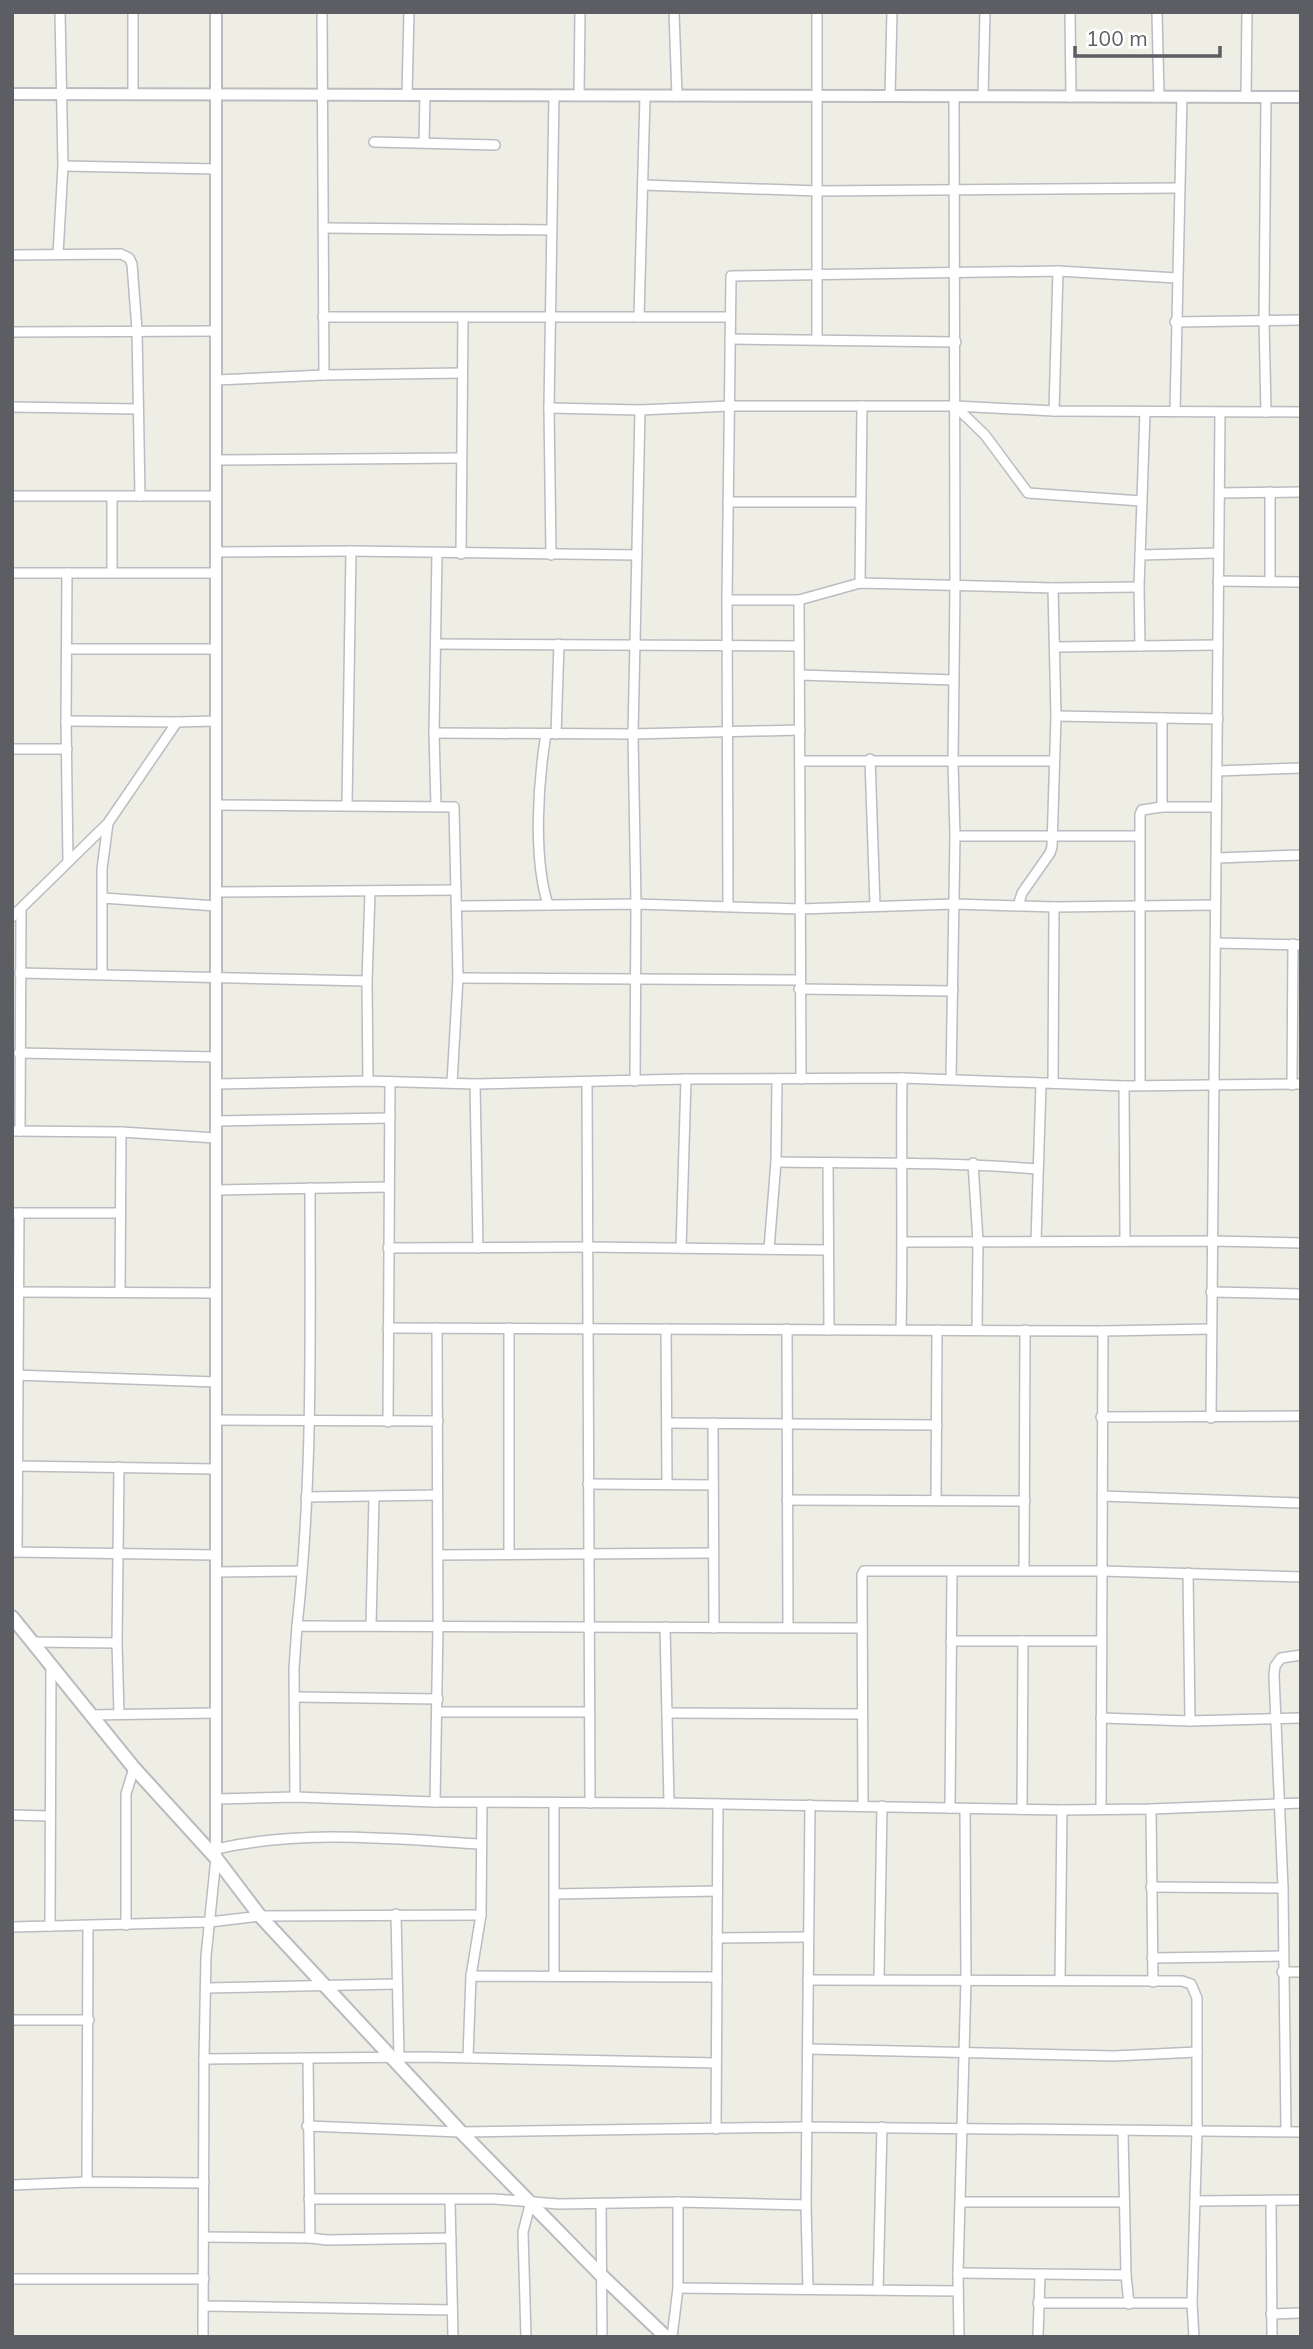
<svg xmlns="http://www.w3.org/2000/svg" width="1313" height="2349" font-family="Mulish,sans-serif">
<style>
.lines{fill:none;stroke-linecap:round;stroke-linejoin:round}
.minor-casing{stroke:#bbbcc2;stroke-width:12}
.tertiary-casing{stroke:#bbbcc2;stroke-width:14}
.secondary-casing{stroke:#b9bbc2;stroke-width:16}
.minor{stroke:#fff;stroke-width:9}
.tertiary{stroke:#fff;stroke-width:10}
.secondary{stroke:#fff;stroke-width:12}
</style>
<rect width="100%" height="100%" fill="#eeeee4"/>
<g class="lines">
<g class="minor-casing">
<g id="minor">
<polyline points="133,12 133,94"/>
<polyline points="322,12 324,375"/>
<polyline points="674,12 677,96"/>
<polyline points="817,12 817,339"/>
<polyline points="1070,12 1071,97"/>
<polyline points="1157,12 1159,97"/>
<polyline points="407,95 409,12"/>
<polyline points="579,95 580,12"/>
<polyline points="890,96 892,12"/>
<polyline points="983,96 985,12"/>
<polyline points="1246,97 1247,12"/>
<polyline points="1266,97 1264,321 1266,412"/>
<polyline points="374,142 495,145"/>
<polyline points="424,142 425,95"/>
<polyline points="63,166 216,169"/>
<polyline points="643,185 818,191 1178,188"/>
<polyline points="324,228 552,230"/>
<polyline points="58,254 63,166 60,12"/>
<polyline points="12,255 121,254 129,258 132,264 137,330 140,496"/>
<polyline points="323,317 730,317"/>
<polyline points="639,317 645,96"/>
<polyline points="1175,322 1301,320"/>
<polyline points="12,332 216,331"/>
<polyline points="730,339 956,342"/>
<polyline points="216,380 324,375 462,373"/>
<polyline points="955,406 985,435 1028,493 1141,501"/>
<polyline points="12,407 138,409"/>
<polyline points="549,408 640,410 730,406 955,406 1054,411 1301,412"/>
<polyline points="1054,411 1058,271"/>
<polyline points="1175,411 1182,97"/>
<polyline points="216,460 461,458"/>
<polyline points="1220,493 1301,492"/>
<polyline points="12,496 216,496"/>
<polyline points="112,497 112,573"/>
<polyline points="728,502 860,502"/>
<polyline points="216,552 351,551 637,555"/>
<polyline points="461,554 463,318"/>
<polyline points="551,555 549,408 554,95"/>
<polyline points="1140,555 1218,553"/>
<polyline points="12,573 216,573"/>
<polyline points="67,573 66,721 68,861"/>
<polyline points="1218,581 1301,582"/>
<polyline points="1270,581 1270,492"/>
<polyline points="860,583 862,406"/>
<polyline points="727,600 799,600 860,583 1053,588 1139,587"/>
<polyline points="799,600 801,1079"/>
<polyline points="436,644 799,646"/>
<polyline points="1140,646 1139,587 1145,412"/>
<polyline points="1055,647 1218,645"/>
<polyline points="67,649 216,649"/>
<polyline points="800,675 954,680"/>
<polyline points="1056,716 1218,719"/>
<polyline points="1162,718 1162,807"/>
<polyline points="66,721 177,722"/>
<polyline points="434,733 633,734 800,730"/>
<path d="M 546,734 C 538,783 533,857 548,905"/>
<polyline points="556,734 559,644"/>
<polyline points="12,749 67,749"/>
<polyline points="870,759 875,905"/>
<polyline points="800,761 1054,761"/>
<polyline points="1217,771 1301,768"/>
<polyline points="216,805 454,807 458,978 452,1083"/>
<polyline points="347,805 351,551"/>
<polyline points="436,806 434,733 437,553"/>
<polyline points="955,836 1139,836"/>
<polyline points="1217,858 1301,855"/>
<polyline points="216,892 456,890"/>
<polyline points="103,898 216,906"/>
<polyline points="457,906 636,904 800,909 954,904 1054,907 1215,905"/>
<polyline points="728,906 727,600 731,276 1058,271 1177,278"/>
<polyline points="1018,906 1022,893 1050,853 1052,847 1056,716 1053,588"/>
<polyline points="12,917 108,823 177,722 216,721"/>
<polyline points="1216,943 1301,945"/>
<polyline points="20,973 367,981"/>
<polyline points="102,973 102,869 108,823"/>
<polyline points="458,978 799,980"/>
<polyline points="799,989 953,991"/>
<polyline points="19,1053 216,1057"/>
<polyline points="951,1079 955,836 953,762 955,585 954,96"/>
<polyline points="368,1081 367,981 370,892"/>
<polyline points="635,1081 636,904 633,734 640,410"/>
<polyline points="587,1083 590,1803"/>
<polyline points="1053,1083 1054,907"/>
<polyline points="216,1084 368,1081 475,1084 686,1079 902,1078 1124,1086 1301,1084"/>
<polyline points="475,1084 478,1248"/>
<polyline points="1140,1085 1140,814 1142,810 1162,807 1216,807"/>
<polyline points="1292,1085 1293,944"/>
<polyline points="1124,1086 1125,1241"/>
<polyline points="216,1121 390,1118"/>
<polyline points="12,1131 121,1132 216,1138"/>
<polyline points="20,1131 21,909"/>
<path d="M 776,1162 C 863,1163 951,1162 1038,1169"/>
<polyline points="828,1163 829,1330"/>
<polyline points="973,1163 978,1241 977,1330"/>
<polyline points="216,1190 389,1187"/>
<polyline points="12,1213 120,1213"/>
<polyline points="1036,1241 1041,1084"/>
<polyline points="903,1242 1212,1241 1301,1243"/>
<polyline points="388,1248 587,1247 827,1250"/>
<polyline points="681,1248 686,1079"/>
<polyline points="769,1249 776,1162 777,1079"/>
<polyline points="19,1292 216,1293"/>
<polyline points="120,1292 121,1132"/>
<polyline points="1211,1292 1301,1294"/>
<polyline points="388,1328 1103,1331 1211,1329"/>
<polyline points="666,1329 667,1484"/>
<polyline points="787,1329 788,1627"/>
<path d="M 901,1330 C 903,1246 901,1162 902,1078"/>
<polyline points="14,1375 216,1382"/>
<polyline points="1101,1417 1301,1416"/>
<polyline points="1211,1418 1220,413"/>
<polyline points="216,1420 438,1421"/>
<polyline points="388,1422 390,1082"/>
<polyline points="667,1423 937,1425"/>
<polyline points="713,1423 714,1628"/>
<polyline points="16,1466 216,1469"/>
<polyline points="119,1467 117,1643 119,1714"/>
<polyline points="588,1484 713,1485"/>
<polyline points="1102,1496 1301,1503"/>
<polyline points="306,1497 437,1495"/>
<polyline points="936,1499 937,1330"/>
<polyline points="787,1500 1025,1501"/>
<polyline points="12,1552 216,1555"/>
<polyline points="17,1552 19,1213"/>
<polyline points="509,1554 509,1328"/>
<polyline points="438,1555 713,1553"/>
<polyline points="1024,1570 1025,1330"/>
<polyline points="216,1572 302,1571"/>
<polyline points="1188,1573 1190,1721"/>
<path d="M 297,1626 C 313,1481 310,1333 310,1188"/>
<polyline points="371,1626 374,1498"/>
<polyline points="665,1627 669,1803"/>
<polyline points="951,1641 1100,1641"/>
<polyline points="33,1642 117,1643"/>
<polyline points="295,1697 438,1699"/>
<polyline points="438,1712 588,1712"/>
<polyline points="667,1713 862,1714"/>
<polyline points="90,1715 216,1713"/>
<polyline points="1101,1718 1190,1721 1301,1718"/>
<polyline points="295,1797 294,1669 297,1626 862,1628"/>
<polyline points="216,1799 295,1797 435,1802 669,1803 1062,1810 1151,1809 1301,1803"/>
<polyline points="435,1802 438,1626 437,1328"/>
<polyline points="554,1803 554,1976"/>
<polyline points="863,1805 862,1575 864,1571 1102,1571 1301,1577"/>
<polyline points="950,1808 952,1572"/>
<polyline points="1022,1809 1023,1641"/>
<polyline points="1101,1809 1103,1331"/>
<polyline points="1151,1809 1153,1982"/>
<polyline points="12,1815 49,1816"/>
<path d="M 216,1849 C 303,1829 393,1839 481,1844"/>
<polyline points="1151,1887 1283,1888"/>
<polyline points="555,1894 717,1891"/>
<polyline points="396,1914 399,2057"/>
<polyline points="126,1925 126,1794 134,1768"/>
<polyline points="50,1926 51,1665"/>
<polyline points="12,1927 210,1922 260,1916 481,1915"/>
<polyline points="717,1938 808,1937"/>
<polyline points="1152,1958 1282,1956"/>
<polyline points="1282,1972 1301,1972"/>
<polyline points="471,1976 481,1915 482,1803"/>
<polyline points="879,1979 882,1806"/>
<polyline points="808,1980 1182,1981 1191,1984 1197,1998 1197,2131 1192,2303 1194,2337"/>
<polyline points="1060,1980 1062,1810"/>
<polyline points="206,1988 396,1984"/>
<polyline points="12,2020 89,2020"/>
<polyline points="809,2049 1114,2056 1197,2052"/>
<polyline points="468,2057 471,1976 717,1977"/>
<polyline points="204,2059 424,2057 716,2063"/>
<polyline points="308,2059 310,2238"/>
<polyline points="307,2126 461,2132 807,2127 1301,2132"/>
<polyline points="716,2129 718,1804"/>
<polyline points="1123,2131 1126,2275 1129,2304"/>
<polyline points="1286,2131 1283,1888 1274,1675 1275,1666 1281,1658 1301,1655"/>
<polyline points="87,2182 88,1926"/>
<polyline points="12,2185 87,2182 204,2183"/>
<polyline points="309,2199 495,2199 559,2204 678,2202 806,2205"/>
<polyline points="450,2201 453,2337"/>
<polyline points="1195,2201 1301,2200"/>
<polyline points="962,2202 1124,2202"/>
<polyline points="1271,2202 1272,2337"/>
<polyline points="601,2203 602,2337"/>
<polyline points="204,2237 310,2238 327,2240 451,2238"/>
<polyline points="958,2273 1126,2275"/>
<polyline points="12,2279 204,2279"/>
<polyline points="678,2288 958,2291"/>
<polyline points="808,2289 806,2205 810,1805"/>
<polyline points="878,2290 882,2127"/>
<polyline points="1038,2303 1192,2303"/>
<polyline points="204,2306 452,2310"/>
<polyline points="1271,2314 1301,2313"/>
<polyline points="203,2337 204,2059 206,1956 216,1858"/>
<polyline points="526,2337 523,2232 531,2201"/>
<polyline points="672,2337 678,2288 678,2202"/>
<polyline points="959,2337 958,2273 966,1980 965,1809"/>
<polyline points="1038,2337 1040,2275"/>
</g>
</g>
<g class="tertiary-casing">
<g id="tertiary">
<polyline points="12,94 1301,97"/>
<polyline points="216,1858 216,12"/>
</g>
</g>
<g class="secondary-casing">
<polyline id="secondary" points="12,1617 134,1768 216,1858 260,1916 461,2132 601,2275 666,2337"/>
</g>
<use href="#minor" class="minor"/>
<use href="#tertiary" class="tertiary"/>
<use href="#secondary" class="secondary"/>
</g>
<rect width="1313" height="2349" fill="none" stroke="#5c5e64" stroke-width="28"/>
<path d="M1075 46v10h145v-10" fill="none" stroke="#5c5e64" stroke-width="3.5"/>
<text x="1086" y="46" font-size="21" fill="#5c5e64" stroke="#ffffff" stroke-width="5" paint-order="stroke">100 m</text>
</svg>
